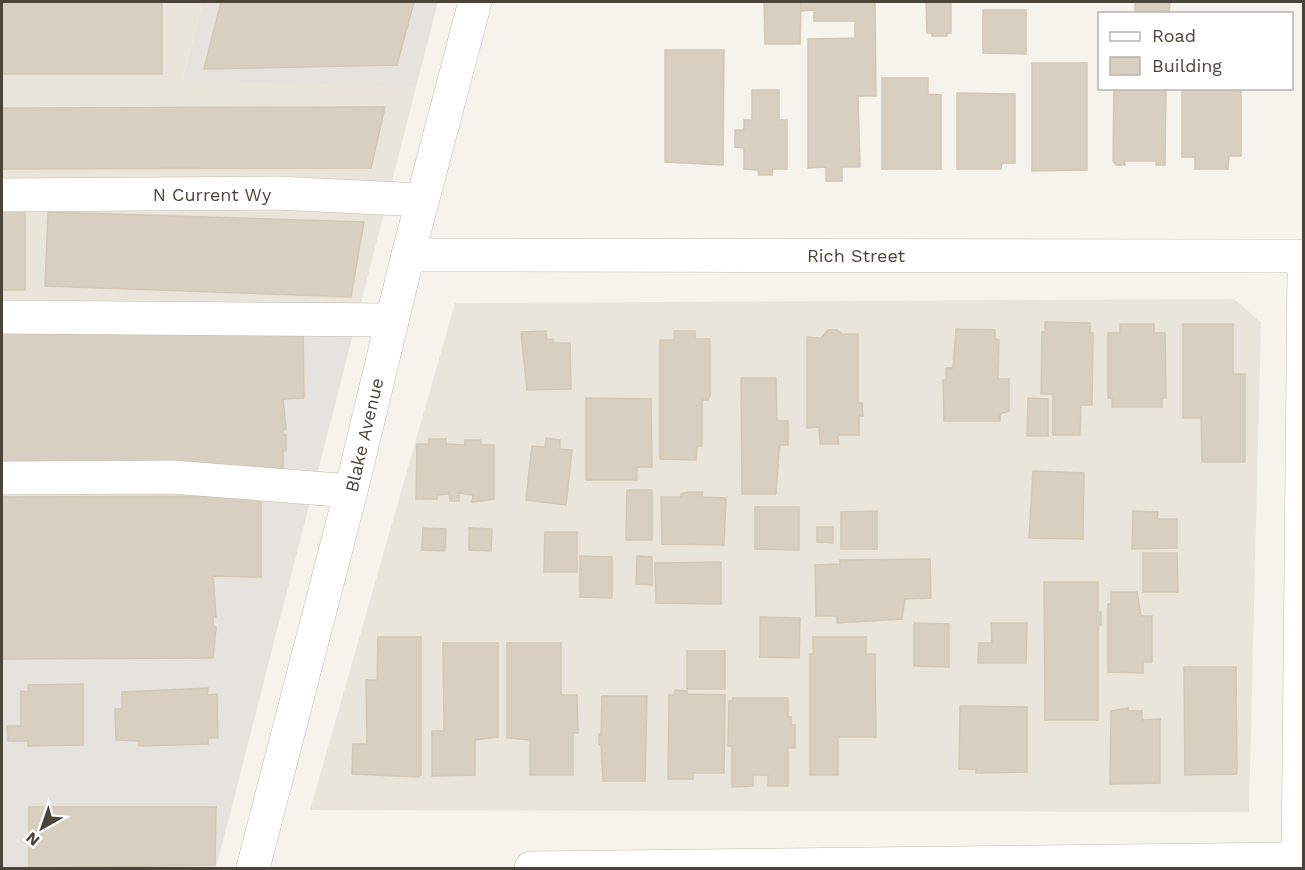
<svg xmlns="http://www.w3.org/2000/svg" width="1305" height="870" font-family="'Work Sans',sans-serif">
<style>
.residential{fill:#eae5da}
.industrial{fill:#e6e2dd}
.building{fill:#d8cfc1;stroke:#d3c7b4;stroke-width:1.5}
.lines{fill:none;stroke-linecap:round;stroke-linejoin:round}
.minor-casing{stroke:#c2bbae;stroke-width:34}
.minor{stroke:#fff;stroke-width:33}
.labels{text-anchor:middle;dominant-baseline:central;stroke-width:4.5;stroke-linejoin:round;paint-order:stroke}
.street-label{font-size:18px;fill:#4b4439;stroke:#fff}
</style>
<rect width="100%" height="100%" fill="#f6f3ec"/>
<g class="residential">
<polygon points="2,2 203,2 182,80 416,87 360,307 2,306"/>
<polygon points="1234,299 1261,322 1249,812 310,810 455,303"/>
</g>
<g class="industrial">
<polygon points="203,2 438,2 416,87 182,81"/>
<polygon points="2,306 360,307 216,868 2,868"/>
</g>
<g class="building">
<rect x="2" y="2" width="160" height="72"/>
<polygon points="221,2 414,2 397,65 204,69"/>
<polygon points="764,2 801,2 800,44 765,44"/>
<polygon points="801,2 875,2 876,96 858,96 860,167 842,167 842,181 826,181 826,167 808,168 808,39 855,38 855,21 814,21 814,10 801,11"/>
<polygon points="926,2 951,2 951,33 947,33 947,36 932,36 932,33 927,33"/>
<polygon points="1135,2 1170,2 1169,14 1135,14"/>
<polygon points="983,10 1026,10 1026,54 983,53"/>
<polygon points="665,50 724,50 723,165 665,162"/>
<polygon points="1032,63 1087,63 1087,170 1032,171"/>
<polygon points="882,78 928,78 928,94 941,95 941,169 882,169"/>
<polygon points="1114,88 1166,88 1165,165 1156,165 1156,161 1124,161 1125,165 1116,165 1113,161"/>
<polygon points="1182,88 1241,88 1241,156 1229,156 1228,169 1195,169 1195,157 1182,157"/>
<polygon points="752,90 779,90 779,120 787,120 787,169 773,169 772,175 759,175 758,170 744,169 744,148 735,147 735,130 744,130 744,120 752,120"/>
<polygon points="957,93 1015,94 1015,163 1002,163 1001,169 957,169"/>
<polygon points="385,107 371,168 2,169 2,108"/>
<rect x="2" y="211" width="23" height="79"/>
<polygon points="48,212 364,222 351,297 45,286"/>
<polygon points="1045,322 1090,323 1090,333 1093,333 1092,405 1081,405 1080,435 1053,435 1053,394 1041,394 1042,332 1045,332"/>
<polygon points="1120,324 1154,324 1154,333 1165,333 1166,398 1162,398 1162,407 1112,407 1112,398 1108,398 1108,333 1120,333"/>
<polygon points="1183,324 1233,324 1233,374 1245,374 1245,462 1202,462 1201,418 1183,418"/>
<polygon points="303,326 304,398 283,399 286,429 283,430 283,435 286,435 286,451 283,450 283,468 2,472 2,330"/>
<polygon points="956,329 995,330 995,339 999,340 998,379 1009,379 1009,411 1000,414 1000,421 944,421 943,380 946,380 946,368 953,368"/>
<polygon points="828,330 837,330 842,334 858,334 858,403 862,403 863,416 859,416 859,435 838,435 839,444 820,444 819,427 807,428 807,337 821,338"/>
<polygon points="546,331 547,340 553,339 553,343 570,343 571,389 527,390 521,332"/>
<polygon points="674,331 695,331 695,339 710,339 710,395 708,400 702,400 702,446 697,446 696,460 660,459 660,340 674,340"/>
<polygon points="741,378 776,378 777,421 788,421 788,445 780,445 779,451 776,494 742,494"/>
<polygon points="586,398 651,399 652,467 637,467 637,480 586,480"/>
<polygon points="1028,398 1048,399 1048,436 1027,436"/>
<polygon points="546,438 560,440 560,449 572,450 566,505 526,500 532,446 545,447"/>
<polygon points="429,439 446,439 446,444 465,445 465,440 481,440 481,445 494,445 494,499 472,502 473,495 459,493 459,501 450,501 449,492 449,494 437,495 437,499 416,499 417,444 429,444"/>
<polygon points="1033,471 1084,473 1083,539 1029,538"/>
<polygon points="627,490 652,490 652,540 626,540"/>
<polygon points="688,492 703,492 702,497 726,498 724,545 662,544 661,497 681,497 681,494"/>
<polygon points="261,496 261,577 213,576 216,617 213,617 213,626 216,627 213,658 2,659 2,497"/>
<polygon points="755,507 799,507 799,550 755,549"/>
<polygon points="877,511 877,549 841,549 841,512"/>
<polygon points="1133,511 1158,512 1157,519 1177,519 1177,548 1132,549"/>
<polygon points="817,527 833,527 833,543 817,542"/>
<polygon points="423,528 446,529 445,551 422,550"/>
<polygon points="469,528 492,529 491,551 469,550"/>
<polygon points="545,532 577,532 577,572 544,572"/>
<polygon points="1143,553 1177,553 1178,592 1143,592"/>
<polygon points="580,556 612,557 612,598 580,597"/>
<polygon points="637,556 652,557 652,585 636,584"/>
<polygon points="930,559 931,598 905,599 902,619 837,623 837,616 816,616 815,565 840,564 840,560"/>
<polygon points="721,562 721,604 656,603 655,563"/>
<polygon points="1044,582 1098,582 1098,612 1101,612 1101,625 1098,625 1098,720 1045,720"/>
<polygon points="1111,592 1137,592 1141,616 1152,616 1152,662 1143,662 1143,673 1108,672 1108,604 1111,604"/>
<polygon points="760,617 800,618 799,658 760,657"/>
<polygon points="914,623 949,624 949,667 914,666"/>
<polygon points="991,623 1027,623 1026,663 978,663 979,643 992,643"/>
<polygon points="378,637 421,637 421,775 418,777 352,774 353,744 367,744 366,680 377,680"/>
<polygon points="813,637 866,637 866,654 875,654 876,737 838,737 838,775 810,775 810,654 813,654"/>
<polygon points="443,643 498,643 498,737 475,740 475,775 432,776 432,731 444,731"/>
<polygon points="507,643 561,643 561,695 577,695 578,733 573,733 573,775 530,775 530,740 507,738"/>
<rect x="687" y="651" width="38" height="38"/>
<polygon points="1184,667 1236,667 1237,774 1185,775"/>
<polygon points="83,684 83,745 28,746 28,741 8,741 7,726 21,726 21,691 28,692 28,685"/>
<polygon points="208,688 207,695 217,694 218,738 208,738 208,744 139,746 139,741 116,740 115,709 122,709 122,692"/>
<polygon points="675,690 687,691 687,694 725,695 724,773 693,773 693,779 668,779 669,695 675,695"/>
<polygon points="602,696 647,696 645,781 603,781 601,745 599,744 599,734 601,735"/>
<polygon points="733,698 788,698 788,717 791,717 791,725 795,725 795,748 788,748 788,786 768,786 768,775 753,775 753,786 732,787 732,746 728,746 729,701 732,701"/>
<polygon points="960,706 1027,707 1027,772 976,773 976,769 959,769"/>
<polygon points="1128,708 1128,711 1142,711 1142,720 1160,719 1160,783 1110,784 1111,711"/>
<polygon points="29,807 216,807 215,865 29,868"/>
</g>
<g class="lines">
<g class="minor-casing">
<g id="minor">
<polyline points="2,195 276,193 422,200"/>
<polyline points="408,255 1304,256"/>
<polyline points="2,317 392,320"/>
<polyline points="2,478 172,477 351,491"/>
<polyline points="253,868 351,491 408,255 475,2"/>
<polyline points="531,868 1298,859"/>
<polyline points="1298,868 1304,271"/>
</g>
</g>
<use href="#minor" class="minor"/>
</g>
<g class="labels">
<g class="street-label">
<text x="212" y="194">N Current Wy</text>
<text x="856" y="255">Rich Street</text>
<text transform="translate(364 435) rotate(-77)">Blake Avenue</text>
</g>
</g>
<rect width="1305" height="870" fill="none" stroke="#4b4439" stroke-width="6"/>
<rect x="1098" y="12" width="195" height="78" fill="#ffffff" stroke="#b7b4b0" stroke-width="1.5"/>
<rect x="1110" y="32" width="30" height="9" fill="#ffffff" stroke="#b7b4b0" stroke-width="1.5"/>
<text x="1152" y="42" font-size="18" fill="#4b4439">Road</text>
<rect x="1110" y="57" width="30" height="18" fill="#d8cfc1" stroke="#b7b4b0" stroke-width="1.5"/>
<text x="1152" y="72" font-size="18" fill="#4b4439">Building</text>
<g transform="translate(42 828) rotate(220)" stroke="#ffffff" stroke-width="4.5" paint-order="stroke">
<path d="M0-4.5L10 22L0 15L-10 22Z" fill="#4b4439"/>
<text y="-9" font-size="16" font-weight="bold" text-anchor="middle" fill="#4b4439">N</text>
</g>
</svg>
